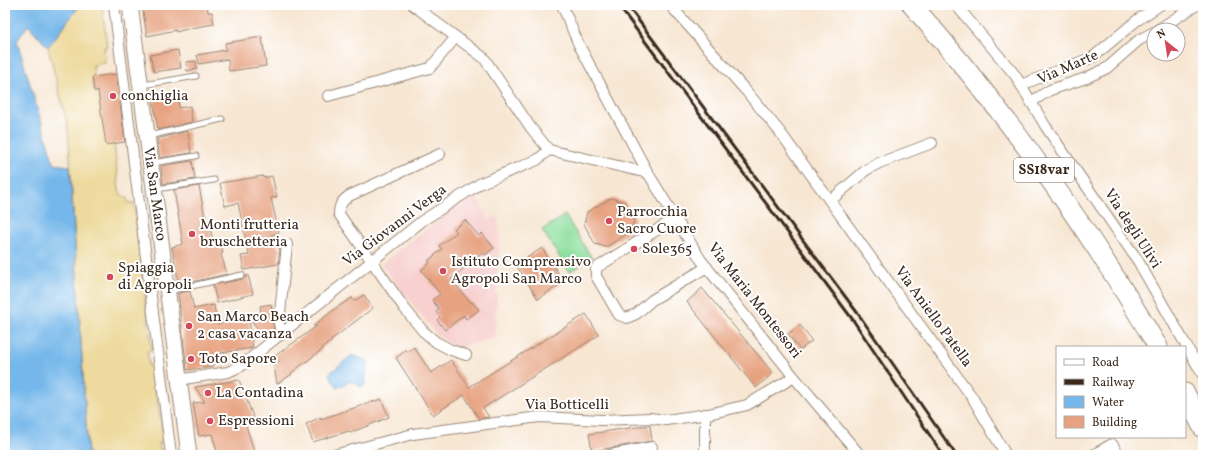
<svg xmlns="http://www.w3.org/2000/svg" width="1208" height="460" font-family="Vollkorn,serif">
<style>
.built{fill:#f7d0cf}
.green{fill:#8edf9e;stroke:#64845e}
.sand{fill:#eeda9e;stroke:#94825e}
.water{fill:#75b7ea;stroke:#587084}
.building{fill:#e7a381}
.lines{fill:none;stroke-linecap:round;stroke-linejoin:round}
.lane-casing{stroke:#998878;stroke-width:7}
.street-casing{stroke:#998878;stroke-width:12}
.secondary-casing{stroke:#998878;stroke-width:17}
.highway-casing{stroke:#998878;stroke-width:21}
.lane{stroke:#fff;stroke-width:5}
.street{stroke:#fff;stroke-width:10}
.secondary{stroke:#fff;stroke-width:15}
.highway{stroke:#fff;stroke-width:19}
.rail{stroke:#3b2a1e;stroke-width:3}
.poi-dot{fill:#d1495b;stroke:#fff;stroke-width:1.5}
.labels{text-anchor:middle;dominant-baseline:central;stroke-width:4;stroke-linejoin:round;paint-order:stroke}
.shield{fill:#fff;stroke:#766a62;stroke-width:1}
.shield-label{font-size:14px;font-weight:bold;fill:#3b2a1e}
.street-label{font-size:15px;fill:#3b2a1e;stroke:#fff}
.poi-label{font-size:15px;fill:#3b2a1e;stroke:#fff;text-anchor:start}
</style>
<rect width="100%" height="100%" fill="#fff"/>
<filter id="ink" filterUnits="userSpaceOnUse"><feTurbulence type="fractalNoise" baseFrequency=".025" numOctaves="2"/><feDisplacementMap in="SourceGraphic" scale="8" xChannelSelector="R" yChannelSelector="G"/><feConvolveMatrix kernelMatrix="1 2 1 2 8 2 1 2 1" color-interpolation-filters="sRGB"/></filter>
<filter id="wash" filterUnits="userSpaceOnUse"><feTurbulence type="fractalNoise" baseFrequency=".012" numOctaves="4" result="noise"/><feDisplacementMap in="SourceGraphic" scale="16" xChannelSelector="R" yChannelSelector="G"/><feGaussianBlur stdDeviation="0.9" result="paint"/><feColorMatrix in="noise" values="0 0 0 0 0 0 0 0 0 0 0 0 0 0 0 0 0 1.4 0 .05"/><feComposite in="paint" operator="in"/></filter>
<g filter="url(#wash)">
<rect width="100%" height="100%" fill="#f7e6d2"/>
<polygon class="built" points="476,196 489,220 497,216 500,235 495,338 456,348 438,336 381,264 460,203"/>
<polygon class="green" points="565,215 592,258 569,272 542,230"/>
<polygon class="sand" points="80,5 102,5 107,47 104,47 105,63 93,65 94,77 92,78 94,91 98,91 114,143 119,190 122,196 127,198 128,203 134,203 152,350 147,351 149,366 152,366 164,442 159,443 161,455 88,455 68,127 48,47"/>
<g class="water">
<polygon points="5,5 80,5 48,47 28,25 17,41 54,164 70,166 88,455 5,455"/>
<polygon points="352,355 368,361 365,385 361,387 351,381 337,388 329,374"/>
</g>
<g id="blocks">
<g class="building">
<polygon points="142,5 207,5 208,12 212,12 214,24 191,28 176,32 176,30 147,36"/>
<polygon points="262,37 266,66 229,71 228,59 199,64 197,55 226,50 225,43"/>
<polygon points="178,50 181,68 154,72 150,55"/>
<polygon points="196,61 197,69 187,71 186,62"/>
<polygon points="116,74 125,142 106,145 98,91 94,91 92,77"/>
<polygon points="178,97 179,108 190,106 192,122 158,130 153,101"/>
<polygon points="188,131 191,153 160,158 157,139"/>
<polygon points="192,161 195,179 163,184 161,166"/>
<polygon points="263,176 263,178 272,176 277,197 271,198 279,233 271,235 280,250 278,264 244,270 241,256 249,255 238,203 225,206 220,183"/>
<polygon points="199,186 206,223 209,223 213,241 220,240 223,253 221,254 227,274 179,285 172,247 183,244 174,190"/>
<polygon points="611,198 625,202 635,218 630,232 606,247 595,244 584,224 587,212"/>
<polygon points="465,220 479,236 482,233 494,248 485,255 483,253 451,279 471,303 472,302 479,310 466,319 464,315 445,330 437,320 440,317 436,312 439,309 432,300 440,294 421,270 430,263 428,261 442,249 439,246 457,232 454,229"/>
<polygon points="542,248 564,282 538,299 516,265"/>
<polygon points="248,275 253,294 217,303 213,285 243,279"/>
<polygon points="702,288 773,373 756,388 687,302"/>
<polygon points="190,291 194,309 214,305 217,324 249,320 253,348 221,353 222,362 213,363 213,367 187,370 178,293"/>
<polygon points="364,295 373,308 331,340 332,341 322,348 323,349 291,373 292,374 277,384 274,366 279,362 275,356 317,326 313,326 336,308 352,298 354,301"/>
<polygon points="271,304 274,331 261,334 248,315 261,313 260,306"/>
<polygon points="586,314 599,335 483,408 489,417 479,419 464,395 433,415 396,358 406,350 408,352 414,347 431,373 451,360 469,387"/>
<polygon points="800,325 812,341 800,350 788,334"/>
<polygon points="239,380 254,419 245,422 255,455 218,455 212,434 199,436 193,403 205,402 195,387"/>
<polygon points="381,399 389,417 350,433 349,431 313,442 306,424 321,417 321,419"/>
<polygon points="650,425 652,441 592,451 589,434"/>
</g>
</g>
</g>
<g filter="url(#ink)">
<use href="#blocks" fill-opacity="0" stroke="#998878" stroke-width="1"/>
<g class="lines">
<g class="lane-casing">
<g id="lane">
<polyline points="143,85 196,76"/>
<polyline points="149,136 222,119"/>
<polyline points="152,163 196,156"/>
<polyline points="157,189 214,180"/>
<polyline points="169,291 242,275"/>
</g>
</g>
<g class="street-casing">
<g id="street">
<polyline points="114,5 171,455"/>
<polyline points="413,5 484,58 531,128 549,150"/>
<polyline points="562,5 579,45 648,173 701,260 794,377 860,455"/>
<polyline points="670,5 747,92 780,132 972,397 1006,455"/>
<polyline points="956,5 1015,75 1046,127 1138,261 1203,375"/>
<polyline points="1157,30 1197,5"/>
<polyline points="1021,85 1093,57 1136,21 1160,5"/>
<polyline points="328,96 430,68 456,37"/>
<polyline points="1031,102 1050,90 1086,78 1107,68 1139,40 1154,32"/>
<path d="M 440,154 L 349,196 C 342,201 339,205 339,214 L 405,309 L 423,331 L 436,342 L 451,350 L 466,355"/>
<polyline points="830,201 866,170 879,163 932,143"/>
<polyline points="676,218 596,268 596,276 619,315 627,318 636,314 652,300 707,267"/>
<polyline points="281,335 279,323 287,244"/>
<polyline points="178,380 228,372 241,366 422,221 481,183 537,160 549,150 648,173"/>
<polyline points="705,414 705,455"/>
<polyline points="334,455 413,434 539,417 602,420 650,418 666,420 708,414 747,405 794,377"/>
<polyline points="610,455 652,447"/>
<polyline points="1093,455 1112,444 1119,455"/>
</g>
</g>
<g class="secondary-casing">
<polyline id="secondary" points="130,5 189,455"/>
</g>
<g class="highway-casing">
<g id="highway">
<path d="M 912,5 C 1007,113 1085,223 1158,347"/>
<polyline points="1185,393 1203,428"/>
</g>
</g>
<use href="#lane" class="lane"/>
<use href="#street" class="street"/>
<use href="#secondary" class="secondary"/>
<use href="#highway" class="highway"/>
<g class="rail">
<polyline points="618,5 853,320 943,455"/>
<polyline points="627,5 859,315 956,455"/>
</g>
</g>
</g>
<g class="poi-dot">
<circle cx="113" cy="96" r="4"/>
<circle cx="609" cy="221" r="4"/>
<circle cx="192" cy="234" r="4"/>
<circle cx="634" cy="249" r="4"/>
<circle cx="443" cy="271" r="4"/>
<circle cx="110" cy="277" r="4"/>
<circle cx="189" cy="326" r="4"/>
<circle cx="191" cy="359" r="4"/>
<circle cx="208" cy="393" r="4"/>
<circle cx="210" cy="421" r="4"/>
</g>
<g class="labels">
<rect class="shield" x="1014" y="158" width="60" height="24" rx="3"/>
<g class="shield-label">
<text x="1044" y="170">SS18var</text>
</g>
<g class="street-label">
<text transform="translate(1068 68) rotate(-24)">Via Marte</text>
<text transform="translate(154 194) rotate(82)">Via San Marco</text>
<text transform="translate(395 226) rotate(-37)">Via Giovanni Verga</text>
<text transform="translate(1132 229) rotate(57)">Via degli Ulivi</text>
<text transform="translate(754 301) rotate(52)">Via Maria Montessori</text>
<text transform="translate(933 317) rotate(54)">Via Aniello Patella</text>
<text x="567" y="405">Via Botticelli</text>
</g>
<g class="poi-label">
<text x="121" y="96">conchiglia</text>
<text x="617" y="212">Parrocchia<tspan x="617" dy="17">Sacro Cuore</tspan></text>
<text x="200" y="225">Monti frutteria<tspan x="200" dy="17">bruschetteria</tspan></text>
<text x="642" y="249">Sole365</text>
<text x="451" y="262">Istituto Comprensivo<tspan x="451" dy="17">Agropoli San Marco</tspan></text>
<text x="118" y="268">Spiaggia<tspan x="118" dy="17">di Agropoli</tspan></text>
<text x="197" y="317">San Marco Beach<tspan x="197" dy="17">2 casa vacanza</tspan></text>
<text x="199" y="359">Toto Sapore</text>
<text x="216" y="393">La Contadina</text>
<text x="218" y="421">Espressioni</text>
</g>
</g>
<rect width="1208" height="460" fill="none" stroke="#fff" stroke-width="20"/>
<rect x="1056" y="346" width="130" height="92" fill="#ffffff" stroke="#b1aaa5"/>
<rect x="1064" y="359" width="20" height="6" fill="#ffffff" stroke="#b1aaa5"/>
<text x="1092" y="366" font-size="12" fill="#3b2a1e">Road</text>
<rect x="1064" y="379" width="20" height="6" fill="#3b2a1e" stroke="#b1aaa5"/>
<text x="1092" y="386" font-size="12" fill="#3b2a1e">Railway</text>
<rect x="1064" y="396" width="20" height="12" fill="#75b7ea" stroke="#b1aaa5"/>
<text x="1092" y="406" font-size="12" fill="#3b2a1e">Water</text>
<rect x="1064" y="416" width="20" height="12" fill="#e7a381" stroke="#b1aaa5"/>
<text x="1092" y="426" font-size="12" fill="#3b2a1e">Building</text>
<g transform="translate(1166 42) rotate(330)"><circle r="19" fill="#ffffff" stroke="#b1aaa5"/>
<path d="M0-3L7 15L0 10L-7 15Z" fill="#d1495b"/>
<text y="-6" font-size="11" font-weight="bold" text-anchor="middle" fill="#3b2a1e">N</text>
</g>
</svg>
